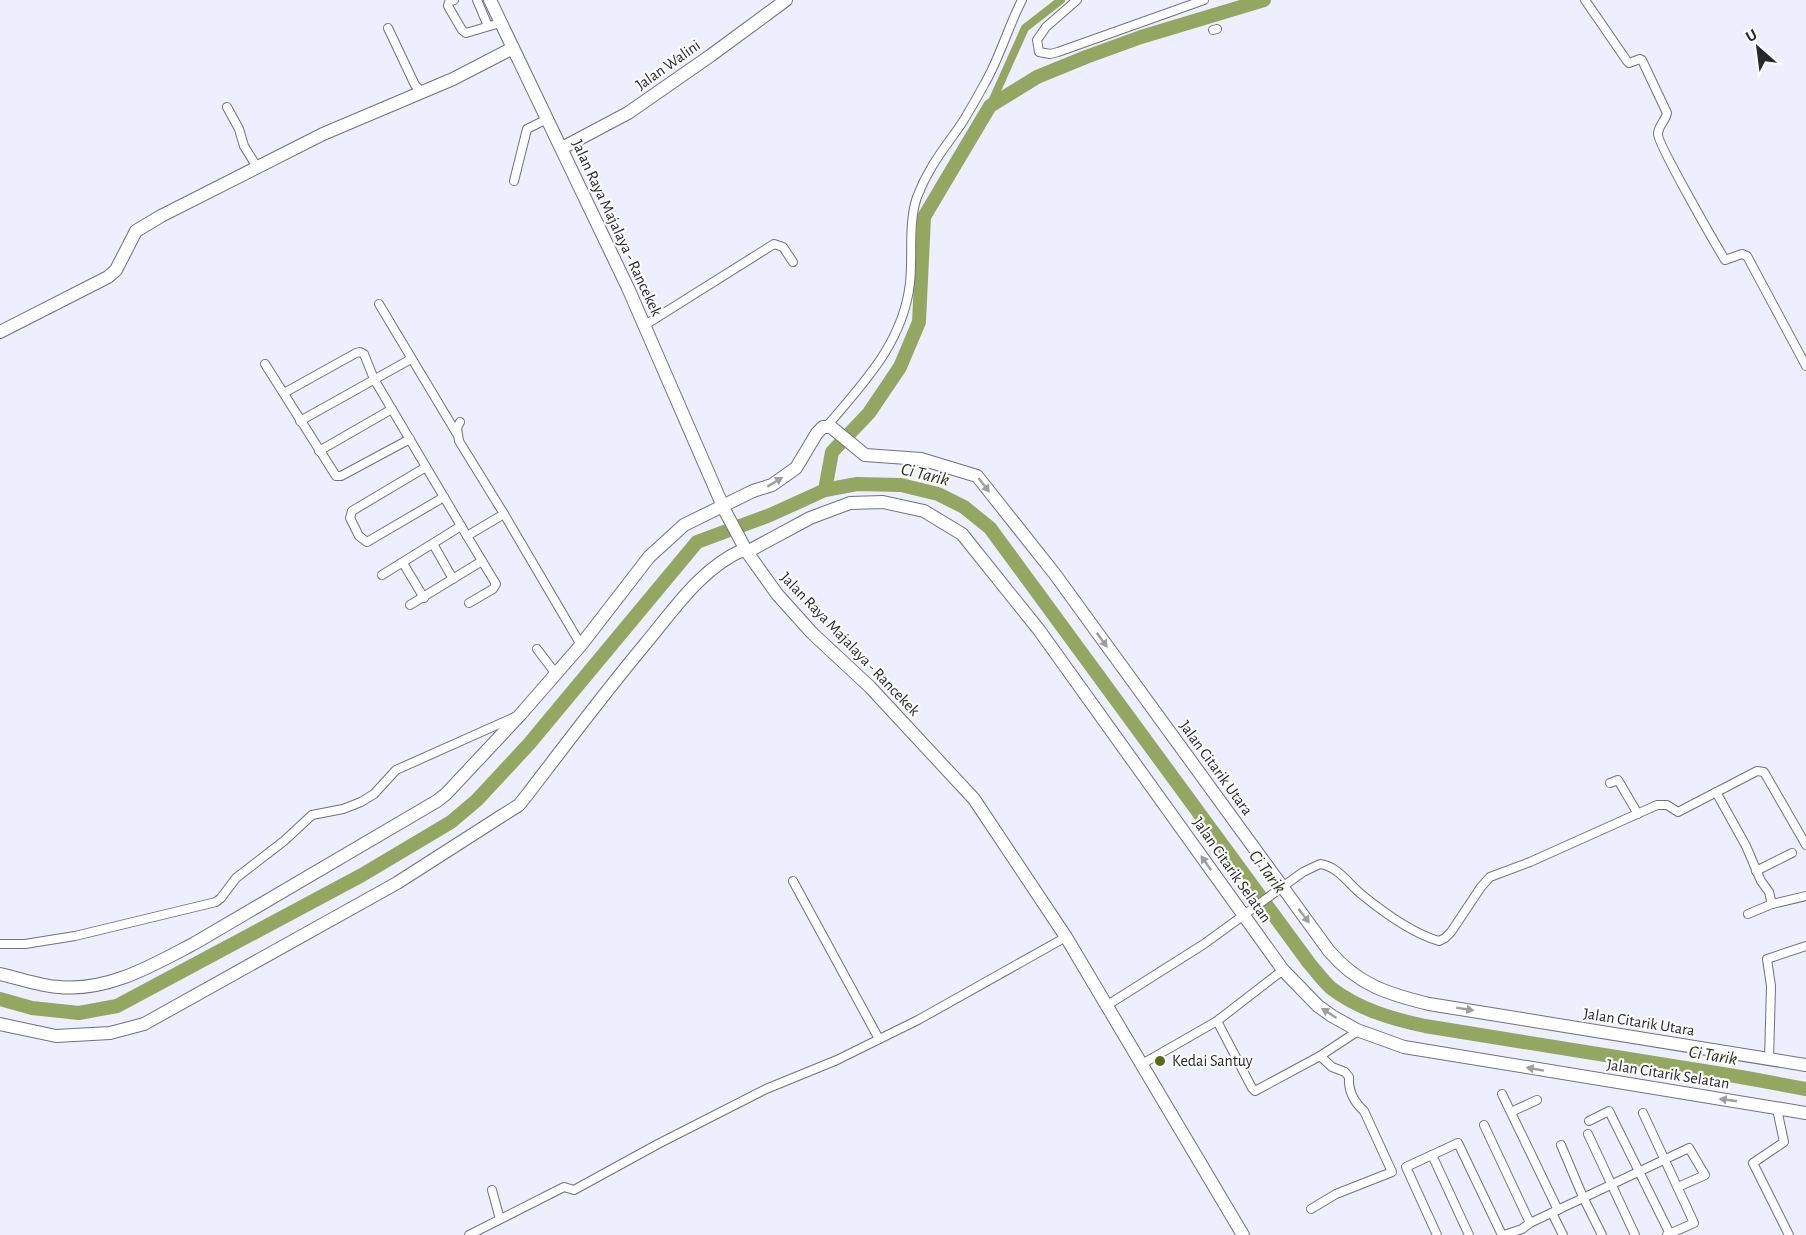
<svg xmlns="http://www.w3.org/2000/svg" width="1806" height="1235" font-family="'Alegreya Sans',sans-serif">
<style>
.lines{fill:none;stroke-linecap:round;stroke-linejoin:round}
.canal{stroke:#93a761;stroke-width:8}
.river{stroke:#93a761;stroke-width:14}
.street-casing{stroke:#70717f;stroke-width:10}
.secondary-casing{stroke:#70717f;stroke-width:14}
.street{stroke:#fff;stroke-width:8}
.secondary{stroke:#fff;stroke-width:12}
.oneway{fill:#9e9ea0}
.poi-dot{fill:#576a16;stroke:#fcfcfc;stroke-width:2}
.labels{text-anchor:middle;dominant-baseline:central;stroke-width:4.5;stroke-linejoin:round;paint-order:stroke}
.street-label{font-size:16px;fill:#27272d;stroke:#fcfcfc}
.poi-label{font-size:16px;fill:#27272d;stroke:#fcfcfc;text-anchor:start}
.water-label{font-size:18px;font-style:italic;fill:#283011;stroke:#fcfcfc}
</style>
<rect width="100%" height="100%" fill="#edeefe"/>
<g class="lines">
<polyline class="canal" points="990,106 1025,28 1061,0"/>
<g class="river">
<polyline points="825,490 832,452 869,413 900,367 919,322 924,217 990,106 1037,77 1086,57 1141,37 1264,0"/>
<path d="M 0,999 L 32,1008 L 79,1013 L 117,1006 L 362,875 L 451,822 L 477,800 L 529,744 L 697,542 L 770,515 L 825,490 L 857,484 L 901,485 L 938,494 L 964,507 L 990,528 L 1309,963 C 1316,971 1323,981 1331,988 C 1358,1009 1392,1019 1425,1026 L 1741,1077 L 1806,1089"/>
</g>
<g class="street-casing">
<g id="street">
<polyline points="454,0 449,2 448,6 462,30 466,33 500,23"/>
<polyline points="477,0 488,26"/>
<polyline points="1077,0 1046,27 1037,40 1039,52 1050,54 1058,52 1204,0"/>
<path d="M 1585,0 L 1627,61 L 1629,63 L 1640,59 L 1642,60 L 1667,113 C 1666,120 1658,126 1658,134 C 1657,143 1716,245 1725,260 L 1742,254 L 1747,256 L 1806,366"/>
<polyline points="388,28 415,85 422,92"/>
<polyline points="1213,30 1217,29"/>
<polyline points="227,107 239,129 244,146 257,167"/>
<polyline points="514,181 527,129 547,119"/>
<polyline points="379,304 457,434"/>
<polyline points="645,325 774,244 783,247 793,262"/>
<polyline points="265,364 336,476 341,476 410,439"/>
<polyline points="284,393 356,353 360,352 364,354 374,379 467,536 504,514 459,441 457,428 460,422"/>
<polyline points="300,421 411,359"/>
<path d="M 827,426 C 864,382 903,343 910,283 C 913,255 908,223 917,197 C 929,166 944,149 962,123 C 970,110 978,96 985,83 C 1000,57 1008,27 1022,0"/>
<polyline points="319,451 392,409"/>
<polyline points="426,467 352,511 350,518 359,536 367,542 444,497"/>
<polyline points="504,514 581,645"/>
<polyline points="467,536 496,584 493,589 469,603"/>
<polyline points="433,544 453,579"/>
<polyline points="403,563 424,598"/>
<polyline points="382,575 461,526"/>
<polyline points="410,605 482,561"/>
<polyline points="537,649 556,674"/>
<polyline points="1610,783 1618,780 1638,814"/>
<polyline points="1716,792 1746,846 1761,881 1769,892 1772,904"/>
<polyline points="1756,871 1792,853"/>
<polyline points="793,881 879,1039"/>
<polyline points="1748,914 1772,904 1806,896"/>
<polyline points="0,944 25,944 75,936 216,902 221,898 236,878 284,841 312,815 343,809 361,802 374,794 396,770 517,716"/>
<path d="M 1106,1006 L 1204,944 L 1303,872 L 1320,864 C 1337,866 1348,883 1361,894 C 1383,912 1411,933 1439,941 L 1445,938 L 1451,932 L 1481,887 L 1490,877 L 1530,862 L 1657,805 L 1667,805 L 1678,812 L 1757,771 L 1764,772 L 1806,845"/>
<polyline points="1217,1021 1252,1088 1255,1091 1320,1056 1358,1031"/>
<polyline points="1769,1060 1771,986 1767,959 1806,946"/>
<polyline points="1142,1064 1217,1021 1283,970"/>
<polyline points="1502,1094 1558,1210"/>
<polyline points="1777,1109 1784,1142 1753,1163 1789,1235"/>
<polyline points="1511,1112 1537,1100"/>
<polyline points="1643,1113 1694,1223 1667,1235"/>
<polyline points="1589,1121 1609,1111 1670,1234"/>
<polyline points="1484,1125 1530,1223"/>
<polyline points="1588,1134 1635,1235"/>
<polyline points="1561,1145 1583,1197 1602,1235"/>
<polyline points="1432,1155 1469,1235"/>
<polyline points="492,1190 500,1219"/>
<path d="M 1311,1209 L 1336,1194 L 1392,1172 L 1364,1111 C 1354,1102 1348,1092 1349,1077 L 1345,1072 L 1332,1067 L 1320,1056"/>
<polyline points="1552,1213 1563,1235"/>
<polyline points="469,1235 564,1187 574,1190 658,1144 766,1089 837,1060 918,1020 1066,937"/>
<polyline points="1437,1235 1406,1167 1458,1143 1502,1235"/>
<polyline points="1504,1235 1522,1229 1530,1223 1689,1148 1705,1175 1678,1187"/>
</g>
</g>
<g class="secondary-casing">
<g id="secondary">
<polyline points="490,0 628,288 725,511 747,552 777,594 812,633 870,687 974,799 1066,937 1243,1235"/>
<polyline points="562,148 628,113 710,56 786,0"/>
<polyline points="0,332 108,277 116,270 136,231 161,216 323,134 453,79 513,48"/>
<polyline points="747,552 810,518 850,503 883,502 924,511 962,534 1039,630 1283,970 1318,1006 1332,1016 1357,1030 1404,1047 1806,1113"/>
<path d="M 0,974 C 19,978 40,986 59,987 C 108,992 153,965 195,943 L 437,801 L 446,794 L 520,715 L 581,645 L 649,557 L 684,525 L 753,491 L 772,485 L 796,468 L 817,433 L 823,427 L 831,427 L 865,455 L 921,459 L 977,476 L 1054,573 L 1329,951 C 1358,985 1388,994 1429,1004 L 1806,1065"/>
<path d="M 0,1024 L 56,1036 L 110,1033 L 144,1024 L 397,883 L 500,817 L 519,805 L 527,795 C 566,744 605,692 646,643 C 675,608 702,567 745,549"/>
</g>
</g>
<use href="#street" class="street"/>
<use href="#secondary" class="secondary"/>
</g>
<defs><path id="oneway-solid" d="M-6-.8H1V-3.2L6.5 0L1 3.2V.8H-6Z" transform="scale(1.5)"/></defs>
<g class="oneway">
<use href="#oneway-solid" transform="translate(775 482) rotate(-31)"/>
<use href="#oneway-solid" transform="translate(984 485) rotate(52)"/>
<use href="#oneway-solid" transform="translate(1102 640) rotate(54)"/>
<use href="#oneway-solid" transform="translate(1206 863) rotate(-125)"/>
<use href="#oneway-solid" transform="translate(1304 916) rotate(53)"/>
<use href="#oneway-solid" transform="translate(1465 1009) rotate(9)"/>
<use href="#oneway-solid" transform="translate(1329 1013) rotate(-147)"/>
<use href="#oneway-solid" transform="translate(1535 1069) rotate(-170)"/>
<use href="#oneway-solid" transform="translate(1728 1100) rotate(-172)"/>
</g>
<circle class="poi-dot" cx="1160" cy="1061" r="6"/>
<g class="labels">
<g class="street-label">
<text transform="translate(668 65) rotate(-35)">Jalan Walini</text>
<text transform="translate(617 228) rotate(65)">Jalan Raya Majalaya - Rancekek</text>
<text transform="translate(850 644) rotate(46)">Jalan Raya Majalaya - Rancekek</text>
<text transform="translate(1216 768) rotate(54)">Jalan Citarik Utara</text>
<text transform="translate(1232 870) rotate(55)">Jalan Citarik Selatan</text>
<text transform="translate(1639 1022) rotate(9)">Jalan Citarik Utara</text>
<text transform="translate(1668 1074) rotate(9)">Jalan Citarik Selatan</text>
</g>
<g class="poi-label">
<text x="1172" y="1061">Kedai Santuy</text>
</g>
<g class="water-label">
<text transform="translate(925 475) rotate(14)">Ci Tarik</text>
<text transform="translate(1267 872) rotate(53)">Ci Tarik</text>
<text transform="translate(1713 1056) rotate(9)">Ci Tarik</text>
</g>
</g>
<g transform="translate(1758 48) rotate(332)" stroke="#fcfcfc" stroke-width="4.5" paint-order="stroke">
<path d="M0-4.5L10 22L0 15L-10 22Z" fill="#27272d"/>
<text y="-9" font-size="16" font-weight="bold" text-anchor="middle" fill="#27272d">U</text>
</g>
</svg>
